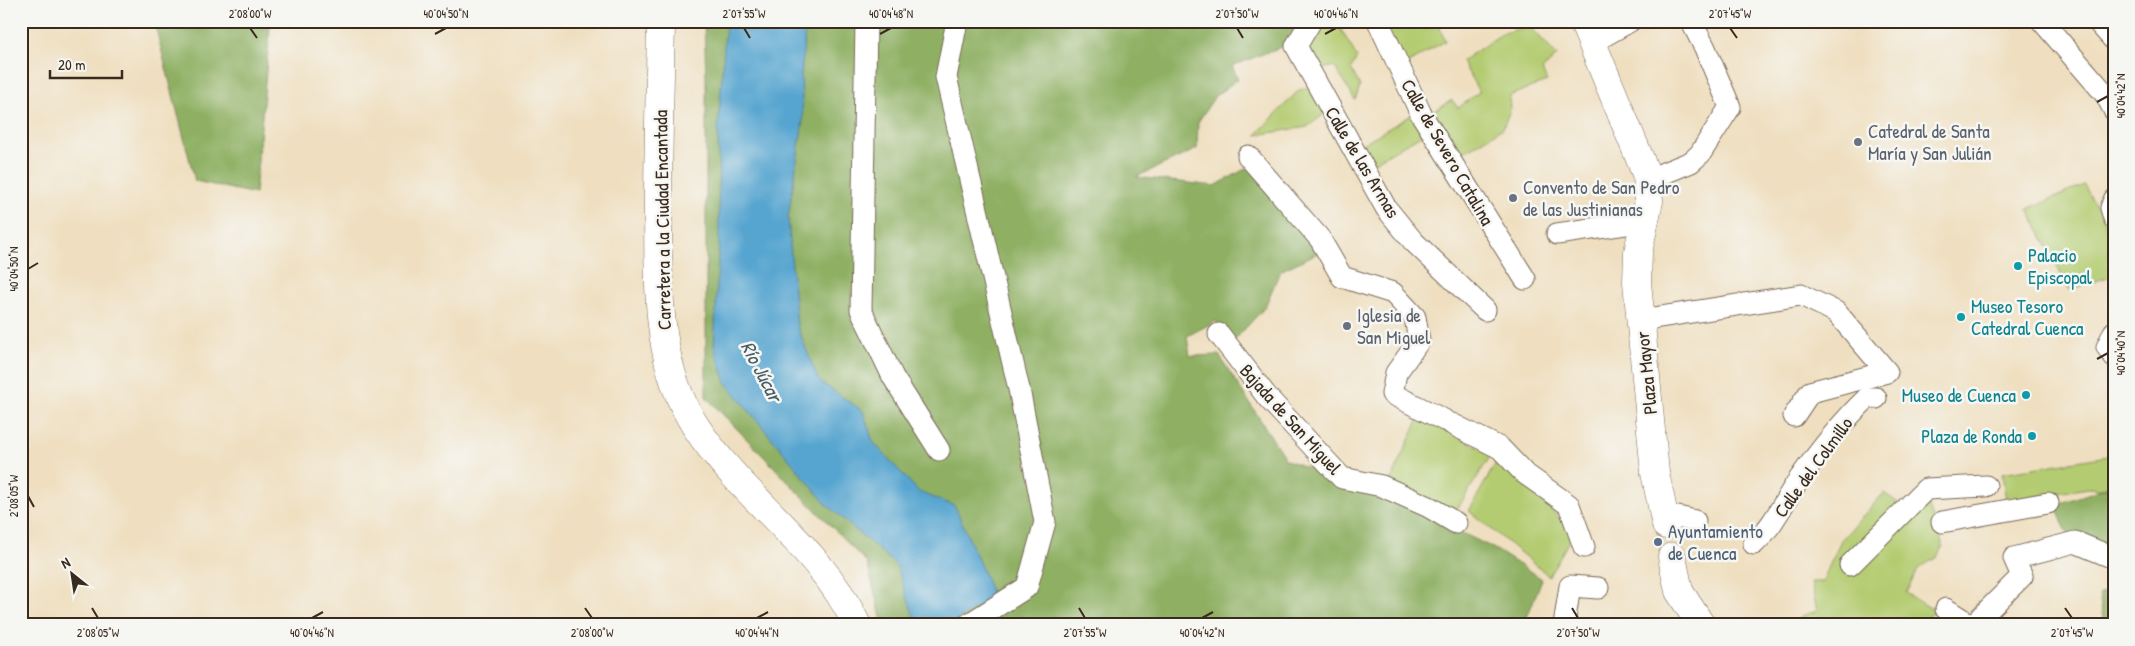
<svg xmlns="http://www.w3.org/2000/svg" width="2135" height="646" font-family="'Patrick Hand',sans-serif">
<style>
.green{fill:#b4cc71;stroke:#787b48}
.forest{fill:#8fb063;stroke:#656d40}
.water{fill:#57a5d0;stroke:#496877}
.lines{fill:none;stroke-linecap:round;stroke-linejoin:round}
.street-casing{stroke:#7a6957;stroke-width:23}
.secondary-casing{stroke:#7a6957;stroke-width:29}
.street{stroke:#fff;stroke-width:21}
.secondary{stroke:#fff;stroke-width:28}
.ticks{fill:none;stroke:#3b2a1e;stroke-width:2}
.worship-dot{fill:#6b7280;stroke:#f6f6f2;stroke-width:2}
.culture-dot{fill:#0f9aa8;stroke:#f6f6f2;stroke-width:2}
.service-dot{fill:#5c6f8a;stroke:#f6f6f2;stroke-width:2}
.labels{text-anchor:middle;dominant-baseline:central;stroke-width:5;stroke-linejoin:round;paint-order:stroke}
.worship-label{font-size:19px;fill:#5b616d;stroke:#f6f6f2;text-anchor:start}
.street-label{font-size:19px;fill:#3b2a1e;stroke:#f6f6f2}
.culture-label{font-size:19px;fill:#0d838f;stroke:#f6f6f2;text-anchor:start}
.service-label{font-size:19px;fill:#4e5e75;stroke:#f6f6f2;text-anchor:start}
.water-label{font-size:20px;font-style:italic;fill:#465b65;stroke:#f6f6f2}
.neatline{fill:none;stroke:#3b2a1e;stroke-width:2}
.ticks-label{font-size:12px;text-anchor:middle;fill:#3b2a1e}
</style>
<rect width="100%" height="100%" fill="#f6f6f2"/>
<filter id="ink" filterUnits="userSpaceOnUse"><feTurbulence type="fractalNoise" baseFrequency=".02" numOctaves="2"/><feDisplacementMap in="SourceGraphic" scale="10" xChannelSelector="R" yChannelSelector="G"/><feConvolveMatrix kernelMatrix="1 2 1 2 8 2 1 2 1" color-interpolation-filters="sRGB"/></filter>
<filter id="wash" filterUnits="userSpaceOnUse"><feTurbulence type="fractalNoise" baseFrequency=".0096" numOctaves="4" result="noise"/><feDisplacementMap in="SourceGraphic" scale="20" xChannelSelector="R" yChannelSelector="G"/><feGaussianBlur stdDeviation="1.12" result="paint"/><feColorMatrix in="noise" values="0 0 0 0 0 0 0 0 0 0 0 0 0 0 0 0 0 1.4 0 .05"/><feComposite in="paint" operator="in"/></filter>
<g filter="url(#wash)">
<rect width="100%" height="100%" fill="#efdfc0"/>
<g class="green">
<path d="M 1318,21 L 1336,21 L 1357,57 L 1351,69 L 1360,86 L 1355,100 L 1334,66 L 1316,71 C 1305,48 1301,42 1318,21 Z"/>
<polygon points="1392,21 1437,21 1445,41 1404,66 1386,24"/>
<polygon points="1530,26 1557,56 1542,70 1547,81 1509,96 1510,110 1503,128 1458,156 1432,112 1452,100 1458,108 1479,92 1462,61 1503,33"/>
<polygon points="1309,88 1326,113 1307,127 1256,135 1299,90"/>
<polygon points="1415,113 1428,131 1364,168 1353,149"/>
<polygon points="2084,185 2114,237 2114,275 2069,290 2028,209"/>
<polygon points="1421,414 1491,455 1456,511 1389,483"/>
<polygon points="2114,455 2114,484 2096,490 2095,487 2006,501 2002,473"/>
<polygon points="1498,459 1574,532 1549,576 1469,511"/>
<polygon points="1884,493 1911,512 1926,498 1943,546 1937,557 1918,569 1906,593 1935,611 1920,625 1795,625 1801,616 1817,611 1811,582 1822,582 1841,540"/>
</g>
<g class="forest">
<polygon points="154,21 272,21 270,27 255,194 195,181"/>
<polygon points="704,21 1309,21 1296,41 1232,66 1238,79 1215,96 1198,122 1197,149 1136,177 1215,186 1252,165 1326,249 1280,271 1265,307 1230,345 1216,321 1187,336 1190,356 1219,355 1286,460 1380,493 1493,548 1542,579 1524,625 883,625 867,563 706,397 706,77"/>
<polygon points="2114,485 2114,558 2069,537 2055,505"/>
<polygon points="2114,590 2114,625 2099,625 2103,619 2099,594"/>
</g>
<polygon class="water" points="726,21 806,21 801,76 803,121 788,218 797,326 819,381 863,411 873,442 919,492 955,506 983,571 993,597 950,625 917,625 896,565 826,504 726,383 714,347 719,240 718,128"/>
</g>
<g filter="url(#ink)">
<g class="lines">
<g class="street-casing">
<g id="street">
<polyline points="866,21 861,310 893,377 939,450"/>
<polyline points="957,21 946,77 1019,389 1045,522 1027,587 967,625"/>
<polyline points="1311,21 1296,46 1386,208 1413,241 1485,310"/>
<polyline points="1378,21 1421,114 1525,279"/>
<polyline points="2042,21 2106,95 2114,110"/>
<polyline points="2097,21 2114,40"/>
<polyline points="1593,42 1630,21"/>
<polyline points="1248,156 1320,239 1342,277 1393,293 1415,317 1419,341 1396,373 1392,394 1444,420"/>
<polyline points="1648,189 1659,175 1691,162 1700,154 1730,107 1705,48 1691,21"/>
<polyline points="2114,200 2111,208 2114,218"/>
<polyline points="1557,234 1646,221"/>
<polyline points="1641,320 1801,295 1836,312 1887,372 1810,392 1794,416"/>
<polyline points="2114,332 2107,347 2114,356"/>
<polyline points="1219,334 1268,398 1342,478 1382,486 1429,507 1456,523"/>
<polyline points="1452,424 1500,448 1524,473 1569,505 1584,547"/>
<polyline points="1664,514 1695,521"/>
<polyline points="1942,522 2048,503"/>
<path d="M 1754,544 C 1774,525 1783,503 1798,481 C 1819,451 1841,423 1867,398 L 1876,398"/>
<polyline points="1850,565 1926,489 1986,486"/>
<polyline points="1946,609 1971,625"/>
<polyline points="1564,625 1570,586 1598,588"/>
<polyline points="1973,625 2022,576 2014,558 2075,542 2114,558"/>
</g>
</g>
<g class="secondary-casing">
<g id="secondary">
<path d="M 661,21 C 660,84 658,147 658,210 C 659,283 654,363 696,427 C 743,499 820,546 857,625"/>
<polyline points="1583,21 1647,176 1649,201 1638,252 1637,282 1655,473 1666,525"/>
<polyline points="1672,557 1679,591 1701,625"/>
</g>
</g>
<use href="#street" class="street"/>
<use href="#secondary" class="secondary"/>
</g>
</g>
<path class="ticks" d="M 250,28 L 257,38M 744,28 L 750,38M 1237,28 L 1243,38M 1730,28 L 1737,38M 435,34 L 446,28M 880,34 L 891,28M 1325,34 L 1336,28M 2097,102 L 2108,96M 28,269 L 38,263M 2097,359 L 2108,353M 28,496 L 34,507M 92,608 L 98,618M 585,608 L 592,618M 1079,608 L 1085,618M 1572,608 L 1578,618M 2065,608 L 2072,618M 312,618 L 323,612M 757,618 L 768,612M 1202,618 L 1213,612"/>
<g class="worship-dot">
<circle cx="1858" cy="142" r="5"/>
<circle cx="1513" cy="198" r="5"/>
<circle cx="1347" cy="326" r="5"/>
</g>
<g class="culture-dot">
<circle cx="2018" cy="266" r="5"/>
<circle cx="1961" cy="317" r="5"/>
<circle cx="2026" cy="395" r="5"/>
<circle cx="2032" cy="436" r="5"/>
</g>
<circle class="service-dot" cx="1658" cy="542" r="5"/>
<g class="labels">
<g class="worship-label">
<text x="1868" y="131">Catedral de Santa<tspan x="1868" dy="22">María y San Julián</tspan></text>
<text x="1523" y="187">Convento de San Pedro<tspan x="1523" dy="22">de las Justinianas</tspan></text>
<text x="1357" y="315">Iglesia de<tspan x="1357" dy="22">San Miguel</tspan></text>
</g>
<g class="street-label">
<text transform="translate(1448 152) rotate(60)">Calle de Severo Catalina</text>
<text transform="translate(1363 162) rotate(59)">Calle de las Armas</text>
<text transform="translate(662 220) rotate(-91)">Carretera a la Ciudad Encantada</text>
<text transform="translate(1646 373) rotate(-96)">Plaza Mayor</text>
<text transform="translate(1291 419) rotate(48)">Bajada de San Miguel</text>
<text transform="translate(1813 467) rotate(-54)">Calle del Colmillo</text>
</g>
<g class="culture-label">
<text x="2028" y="255">Palacio<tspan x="2028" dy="22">Episcopal</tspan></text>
<text x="1971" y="306">Museo Tesoro<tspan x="1971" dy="22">Catedral Cuenca</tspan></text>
<text x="2016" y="395" text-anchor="end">Museo de Cuenca</text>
<text x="2022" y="436" text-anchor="end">Plaza de Ronda</text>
</g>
<g class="service-label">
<text x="1668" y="531">Ayuntamiento<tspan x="1668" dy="22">de Cuenca</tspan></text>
</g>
<g class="water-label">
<text transform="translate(762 371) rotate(62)">Río Júcar</text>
</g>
</g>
<rect width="2135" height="646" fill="none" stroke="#f6f6f2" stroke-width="55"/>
<g transform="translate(72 574) rotate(330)" stroke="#f6f6f2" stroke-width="4" paint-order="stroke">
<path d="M0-4L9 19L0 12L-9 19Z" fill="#3b2a1e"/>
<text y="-8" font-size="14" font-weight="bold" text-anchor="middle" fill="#3b2a1e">N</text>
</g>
<path d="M50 70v8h72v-8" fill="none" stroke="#3b2a1e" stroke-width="2.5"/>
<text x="58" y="70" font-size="15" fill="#3b2a1e" stroke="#f6f6f2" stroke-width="4" paint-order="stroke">20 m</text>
<rect x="28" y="28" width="2080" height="590" class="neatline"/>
<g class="ticks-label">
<text x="250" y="18">2°08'00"W</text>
<text x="446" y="18">40°04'50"N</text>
<text x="744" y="18">2°07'55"W</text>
<text x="891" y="18">40°04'48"N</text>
<text x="1237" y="18">2°07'50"W</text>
<text x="1336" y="18">40°04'46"N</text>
<text x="1730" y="18">2°07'45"W</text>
<text transform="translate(2121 96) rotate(-90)" y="4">40°04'42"N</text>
<text transform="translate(14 269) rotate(-90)" y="4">40°04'50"N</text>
<text transform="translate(2121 353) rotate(-90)" y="4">40°04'40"N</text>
<text transform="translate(14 496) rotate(-90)" y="4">2°08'05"W</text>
<text x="98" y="637">2°08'05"W</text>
<text x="312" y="637">40°04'46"N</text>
<text x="592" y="637">2°08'00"W</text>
<text x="757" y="637">40°04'44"N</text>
<text x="1085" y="637">2°07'55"W</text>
<text x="1202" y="637">40°04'42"N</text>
<text x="1578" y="637">2°07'50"W</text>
<text x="2072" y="637">2°07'45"W</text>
</g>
</svg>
